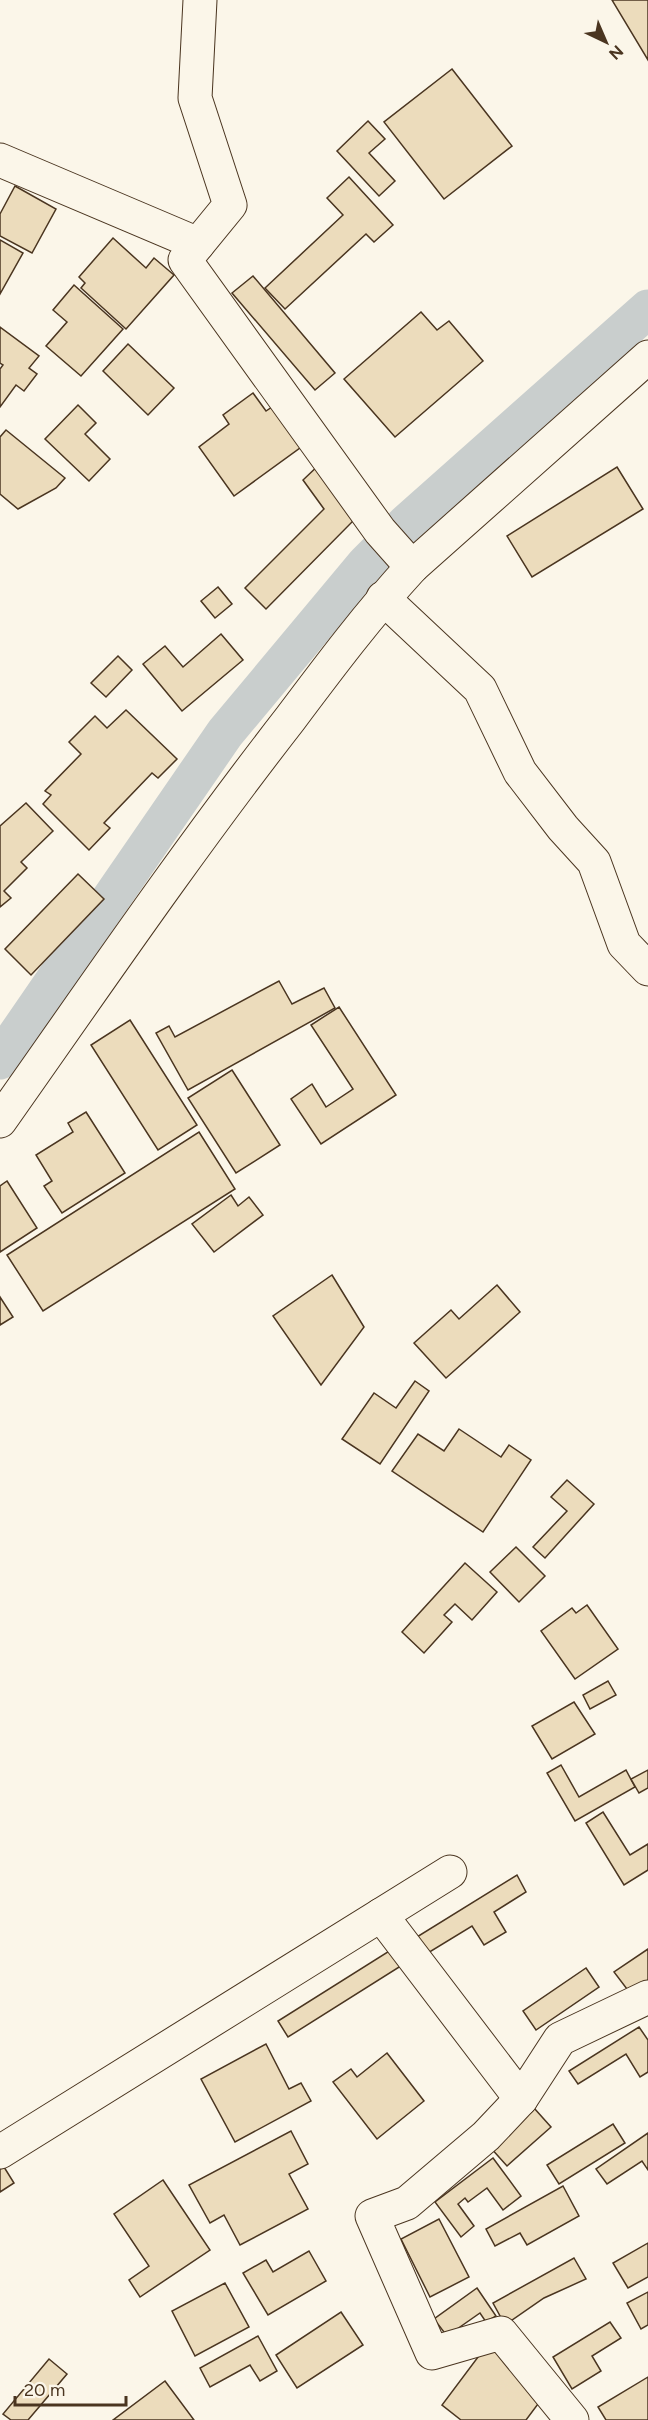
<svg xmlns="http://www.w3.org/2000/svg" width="648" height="2420" font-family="Figtree,sans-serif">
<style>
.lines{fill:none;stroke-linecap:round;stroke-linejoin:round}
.canal{stroke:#c9cecd;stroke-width:39}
.building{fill:#ecdcbc;stroke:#4a3520;stroke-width:1.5}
.street-casing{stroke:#4a3520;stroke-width:35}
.secondary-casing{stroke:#4a3520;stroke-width:35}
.street{stroke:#fbf6e9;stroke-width:33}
.secondary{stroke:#fbf6e9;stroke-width:33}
</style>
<rect width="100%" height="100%" fill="#fbf6e9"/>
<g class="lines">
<polyline class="canal" points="0,1060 225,733 366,564 407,523 648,309"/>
</g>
<g class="building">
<polygon points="612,0 648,0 648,60"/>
<polygon points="452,69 512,146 444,199 384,122"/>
<polygon points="368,121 385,139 369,153 395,181 379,196 337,151"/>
<polygon points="349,177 393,225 374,242 366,234 285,309 265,288 343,215 327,198"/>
<polygon points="15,186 56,209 32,253 0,236 0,214"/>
<polygon points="113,238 146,268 154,258 174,275 126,329 81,288 85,283 79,277"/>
<polygon points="0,240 23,253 0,294"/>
<polygon points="253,276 335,373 315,390 232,293"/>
<polygon points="74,285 123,329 81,376 46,346 67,322 53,310"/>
<polygon points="421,312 437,330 449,321 483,361 395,437 344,379"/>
<polygon points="0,327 39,356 29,368 37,374 24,391 16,385 0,407 0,369 3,365 0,363"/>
<polygon points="128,344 174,388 148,415 103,371"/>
<polygon points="253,393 266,411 275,405 304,445 234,496 199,447 229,424 223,415"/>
<polygon points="78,405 96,423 85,434 110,459 89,481 45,439"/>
<polygon points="6,430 65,478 56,488 18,509 0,494 0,437"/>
<polygon points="321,463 354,520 266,609 245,588 324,509 303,480"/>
<polygon points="617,467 643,509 532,577 507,536"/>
<polygon points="218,587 232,604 215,618 201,601"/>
<polygon points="221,634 243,660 182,711 143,664 165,646 183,667"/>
<polygon points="118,656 132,670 106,697 91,683"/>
<polygon points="126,710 177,759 158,778 152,773 104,823 110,828 89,850 43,804 51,795 45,791 81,754 69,742 95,716 107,728"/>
<polygon points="26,803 53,831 21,862 27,868 4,891 11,898 0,907 0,826"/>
<polygon points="78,874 104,899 31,975 5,949"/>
<polygon points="279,981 292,1004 324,988 335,1008 188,1090 156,1033 169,1026 175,1037"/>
<polygon points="339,1007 396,1095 321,1144 291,1099 312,1084 326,1107 353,1089 311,1025"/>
<polygon points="130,1020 197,1125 158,1150 91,1045"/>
<polygon points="232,1070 280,1145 236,1173 188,1098"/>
<polygon points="86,1112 125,1173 62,1213 44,1186 52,1181 36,1155 73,1132 68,1123"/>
<polygon points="199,1132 235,1189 43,1311 7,1255"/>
<polygon points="7,1181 37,1228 0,1252 0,1186"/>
<polygon points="231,1195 238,1206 249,1197 263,1215 214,1252 192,1224"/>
<polygon points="332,1275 364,1327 321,1385 273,1316"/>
<polygon points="497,1285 520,1312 446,1378 414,1343 451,1310 459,1319"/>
<polygon points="0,1297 13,1317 0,1325"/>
<polygon points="415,1381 429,1391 380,1464 342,1439 374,1393 396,1408"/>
<polygon points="459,1429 501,1457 509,1445 531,1460 483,1532 392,1471 418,1434 444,1451"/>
<polygon points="567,1480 594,1504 545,1558 533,1547 567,1511 551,1497"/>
<polygon points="516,1547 545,1576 519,1602 490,1572"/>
<polygon points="465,1563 497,1592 472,1620 455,1604 444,1615 452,1622 424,1653 402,1632"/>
<polygon points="587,1605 618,1649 575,1679 541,1631 572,1608 576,1613"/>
<polygon points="608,1681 616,1695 590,1709 583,1695"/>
<polygon points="574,1702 595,1734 552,1759 532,1726"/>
<polygon points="561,1765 579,1797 626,1770 635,1787 575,1821 547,1773"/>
<polygon points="648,1770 648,1788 639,1793 631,1779"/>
<polygon points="603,1812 630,1855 648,1844 648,1870 624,1885 586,1823"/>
<polygon points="517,1875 526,1892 494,1912 506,1932 484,1945 472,1926 423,1956 412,1940"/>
<polygon points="394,1948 404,1964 288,2037 278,2021"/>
<polygon points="648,1949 648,1980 630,1993 614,1972"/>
<polygon points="586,1968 599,1987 536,2030 523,2011"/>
<polygon points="639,2027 648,2040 648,2072 640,2077 626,2054 578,2084 569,2071"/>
<polygon points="266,2044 289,2089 301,2083 311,2101 235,2142 201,2079"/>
<polygon points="387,2053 424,2101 377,2139 333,2082 351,2069 357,2077"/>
<polygon points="534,2108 551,2127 507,2166 490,2147"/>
<polygon points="613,2124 625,2143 559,2184 547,2165"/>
<polygon points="291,2131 308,2164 289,2174 308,2209 240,2245 224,2215 210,2223 189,2185"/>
<polygon points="648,2133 648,2170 642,2161 607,2184 596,2169"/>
<polygon points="493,2158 521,2196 503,2210 487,2188 468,2202 465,2198 458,2204 474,2226 461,2237 435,2202"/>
<polygon points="4,2167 14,2183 0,2192 0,2169"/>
<polygon points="163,2180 210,2250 140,2297 129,2280 149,2266 114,2214"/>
<polygon points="563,2186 579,2216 527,2245 520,2233 495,2246 486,2229"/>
<polygon points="439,2219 469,2277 430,2297 401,2239"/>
<polygon points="648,2243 648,2277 628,2288 613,2263"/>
<polygon points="309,2251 326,2281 268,2315 243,2273 266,2260 273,2272"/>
<polygon points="574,2258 586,2279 544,2298 505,2325 493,2303"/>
<polygon points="225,2283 249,2327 195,2356 172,2311"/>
<polygon points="477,2288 496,2316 486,2322 480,2313 447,2336 434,2319"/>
<polygon points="648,2292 648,2325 641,2329 627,2303"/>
<polygon points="341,2312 363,2345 297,2388 276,2355"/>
<polygon points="610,2322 621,2338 592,2356 601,2371 572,2389 553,2357"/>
<polygon points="258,2336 277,2371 260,2381 250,2365 210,2387 200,2368"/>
<polygon points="487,2345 547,2392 526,2420 461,2420 442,2405"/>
<polygon points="49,2359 67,2374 28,2420 11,2420 3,2414"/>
<polygon points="648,2377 648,2420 606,2420 598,2407"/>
<polygon points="165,2381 194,2420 113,2420"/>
</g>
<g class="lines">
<g class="street-casing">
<g id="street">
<polyline points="0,160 198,244"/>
<polyline points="383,598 480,689 520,772 563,828 594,862 624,944 648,969"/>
<polyline points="381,1915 521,2099"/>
<polyline points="0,2152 450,1872"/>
<polyline points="572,2420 501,2333 432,2353 372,2216 407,2203 486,2136 521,2099 560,2039 648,1997"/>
</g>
</g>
<g class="secondary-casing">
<g id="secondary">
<polyline points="200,0 195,98 230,205 185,260 380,531 412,567"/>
<path d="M 0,1121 C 95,986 188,850 290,719 C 329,667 368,615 412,567 L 648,357"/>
</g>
</g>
<use href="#street" class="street"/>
<use href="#secondary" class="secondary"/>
</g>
<g transform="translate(606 42) rotate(136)" stroke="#fbf6e9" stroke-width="4.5" paint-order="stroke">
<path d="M0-4.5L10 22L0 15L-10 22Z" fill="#4a3520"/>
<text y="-9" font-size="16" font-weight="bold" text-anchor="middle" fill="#4a3520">N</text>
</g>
<path d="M15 2396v9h111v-9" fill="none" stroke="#4a3520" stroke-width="3"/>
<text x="24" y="2396" font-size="18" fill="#4a3520" stroke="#fbf6e9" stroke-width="4.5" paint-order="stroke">20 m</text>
</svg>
